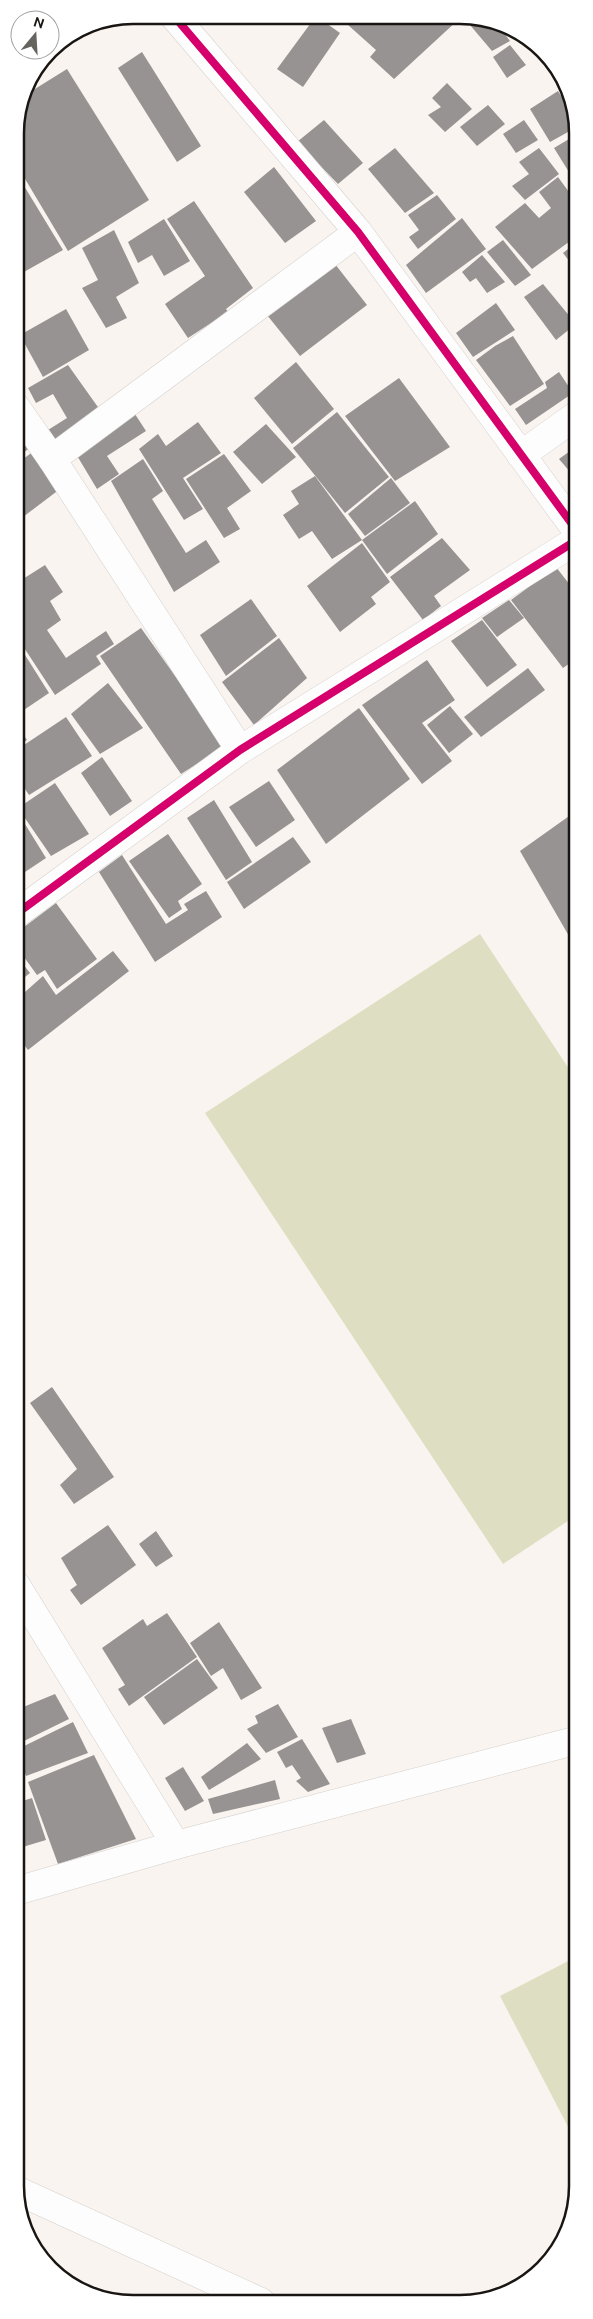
<svg xmlns="http://www.w3.org/2000/svg" width="593" height="2319" font-family="Ubuntu,sans-serif">
<style>
.green{fill:#dedfc2}
.building{fill:#979392}
.lines{fill:none;stroke-linecap:round;stroke-linejoin:round}
.minor-casing{stroke:#d5d1cd;stroke-width:29}
.minor{stroke:#fefdfd;stroke-width:28}
.cycleway-casing{stroke:#fff;stroke-width:11}
.cycleway{stroke:#d6006c;stroke-width:8}
.rim{fill:none;stroke:#191512;stroke-width:2.5}
</style>
<rect width="100%" height="100%" fill="#f9f4ef"/>
<g class="green">
<polygon points="480,934 577,1081 577,1515 503,1564 205,1113"/>
<polygon points="578,1956 578,2146 500,1996"/>
</g>
<g class="building">
<polygon points="316,16 340,33 303,87 277,69"/>
<polygon points="338,16 456,17 458,20 394,79 370,57 376,50"/>
<polygon points="480,17 503,28 501,29 510,41 492,51 470,25"/>
<polygon points="510,45 526,65 507,78 493,57"/>
<polygon points="142,52 201,146 177,162 118,68"/>
<polygon points="67,69 149,200 68,251 15,162 15,125 22,97"/>
<polygon points="447,83 472,109 445,132 428,115 441,107 432,98"/>
<polygon points="558,91 577,120 577,127 550,142 530,109"/>
<polygon points="488,105 505,124 477,146 460,127"/>
<polygon points="324,120 363,163 338,184 297,142"/>
<polygon points="524,120 538,140 516,153 503,134"/>
<polygon points="574,136 577,140 577,185 554,148"/>
<polygon points="395,148 434,193 405,213 368,169"/>
<polygon points="539,148 559,174 525,200 512,186 529,174 519,162"/>
<polygon points="274,167 316,221 285,243 244,192"/>
<polygon points="15,171 63,250 15,277"/>
<polygon points="558,177 577,203 577,236 532,269 495,227 525,203 539,218 551,208 539,192"/>
<polygon points="437,195 456,219 418,249 409,237 419,230 408,215"/>
<polygon points="194,201 253,288 226,309 228,312 188,338 165,304 205,276 167,219"/>
<polygon points="462,218 486,249 426,293 406,265"/>
<polygon points="164,219 190,261 164,276 152,255 138,263 128,242"/>
<polygon points="114,230 139,283 116,297 127,318 106,328 82,288 98,280 82,248"/>
<polygon points="503,240 531,275 515,286 487,252"/>
<polygon points="577,242 577,271 563,253"/>
<polygon points="482,255 505,282 487,293 476,278 470,282 462,272"/>
<polygon points="335,264 367,305 300,356 267,315"/>
<polygon points="543,284 576,324 556,340 524,297"/>
<polygon points="496,303 515,330 473,357 456,333"/>
<polygon points="66,309 89,350 43,377 20,335"/>
<polygon points="513,336 544,384 510,406 476,360 495,346"/>
<polygon points="296,362 334,409 292,444 254,398"/>
<polygon points="68,365 105,417 55,454 48,430 67,418 53,394 36,403 28,388"/>
<polygon points="559,372 573,393 526,425 515,409 547,388 545,382"/>
<polygon points="399,378 450,447 395,481 345,416"/>
<polygon points="131,408 146,431 107,456 119,474 97,489 73,449"/>
<polygon points="337,412 389,477 345,513 293,448"/>
<polygon points="198,422 221,453 183,478 203,509 184,520 139,449 158,434 166,446"/>
<polygon points="266,424 296,457 262,484 233,452"/>
<polygon points="15,426 30,448 15,458"/>
<polygon points="577,446 577,480 559,459"/>
<polygon points="34,451 60,489 19,520 15,515 15,465"/>
<polygon points="224,454 251,491 227,508 240,529 224,538 186,479"/>
<polygon points="143,459 163,491 152,499 186,553 206,540 220,562 174,592 111,481"/>
<polygon points="315,476 362,540 332,559 312,531 299,539 283,515 299,504 291,491"/>
<polygon points="391,478 410,503 365,536 348,514"/>
<polygon points="415,501 438,534 387,574 362,540"/>
<polygon points="442,538 470,570 434,596 441,606 423,620 390,577"/>
<polygon points="362,543 390,582 371,597 376,604 340,632 307,586"/>
<polygon points="45,565 63,592 50,601 61,620 47,630 66,658 106,631 114,644 96,656 101,664 55,695 15,634 15,584"/>
<polygon points="556,567 577,594 577,658 563,668 511,600"/>
<polygon points="251,599 277,636 226,676 200,635"/>
<polygon points="509,600 524,618 497,637 482,618"/>
<polygon points="482,620 517,665 487,687 451,641"/>
<polygon points="141,628 225,746 181,774 100,656"/>
<polygon points="279,638 307,678 254,725 222,682"/>
<polygon points="15,639 49,693 15,716"/>
<polygon points="427,660 455,700 422,723 452,761 422,784 362,705"/>
<polygon points="528,668 545,690 481,737 464,717"/>
<polygon points="108,683 143,728 100,754 71,714"/>
<polygon points="450,706 473,734 449,753 427,725"/>
<polygon points="359,708 410,779 326,844 277,770"/>
<polygon points="66,717 92,756 29,795 15,774 15,751"/>
<polygon points="15,723 27,740 15,747"/>
<polygon points="102,757 132,801 110,816 81,773"/>
<polygon points="269,781 295,820 256,847 229,807"/>
<polygon points="55,783 89,834 51,856 18,808"/>
<polygon points="15,784 22,794 16,798"/>
<polygon points="214,800 252,862 226,880 187,818"/>
<polygon points="572,814 577,823 577,950 520,851"/>
<polygon points="25,824 46,858 16,878 16,830"/>
<polygon points="168,834 202,884 178,901 182,909 169,918 129,861"/>
<polygon points="293,837 311,862 244,909 227,882"/>
<polygon points="122,855 166,924 188,910 184,904 206,891 222,917 155,962 99,872"/>
<polygon points="56,903 97,959 57,989 45,970 37,975 16,946 16,933"/>
<polygon points="113,951 129,971 28,1050 16,1034 16,1000 43,976 56,995"/>
<polygon points="16,955 30,973 16,984"/>
<polygon points="16,1044 22,1053 16,1057"/>
<polygon points="52,1387 114,1477 74,1504 60,1485 77,1469 30,1403"/>
<polygon points="108,1525 136,1565 81,1605 70,1590 77,1585 61,1558"/>
<polygon points="156,1531 173,1556 156,1567 139,1544"/>
<polygon points="167,1613 197,1657 129,1706 118,1689 125,1685 102,1648 143,1619 147,1626"/>
<polygon points="219,1622 262,1688 241,1700 223,1668 211,1676 190,1643"/>
<polygon points="197,1659 218,1688 164,1725 144,1697"/>
<polygon points="55,1694 69,1719 20,1743 16,1727 16,1710"/>
<polygon points="278,1704 298,1737 266,1753 247,1729 258,1723 255,1716"/>
<polygon points="351,1719 366,1754 337,1763 322,1728"/>
<polygon points="73,1722 88,1753 26,1776 16,1750"/>
<polygon points="302,1739 330,1784 308,1792 296,1781 301,1778 292,1765 286,1768 277,1752"/>
<polygon points="247,1743 261,1759 209,1790 201,1777"/>
<polygon points="94,1755 136,1839 58,1864 28,1782"/>
<polygon points="183,1767 204,1801 185,1811 165,1778"/>
<polygon points="275,1780 280,1799 213,1814 208,1799"/>
<polygon points="32,1798 46,1840 16,1849 16,1803"/>
</g>
<g class="lines">
<g class="minor-casing">
<g id="minor">
<polyline points="173,15 358,232 577,531"/>
<polyline points="15,406 52,459 240,750"/>
<polyline points="521,455 577,415"/>
<polyline points="52,459 358,232"/>
<polyline points="16,914 240,750 577,540"/>
<polyline points="16,1585 176,1845"/>
<polyline points="16,1891 176,1845 578,1740"/>
<polyline points="16,2190 261,2302"/>
</g>
</g>
<use href="#minor" class="minor"/>
<g class="cycleway-casing">
<g id="cycleway">
<polyline points="173,15 358,232 577,531"/>
<polyline points="16,914 240,750 577,540"/>
</g>
</g>
<use href="#cycleway" class="cycleway"/>
</g>
<path d="M0 0H593V2319H0ZM133 24H460A109 109 0 0 1 569 133V2186A109 109 0 0 1 460 2295H133A109 109 0 0 1 24 2186V133A109 109 0 0 1 133 24Z" fill="#fff" fill-rule="evenodd"/>
<path class="rim" d="M133 24H460A109 109 0 0 1 569 133V2186A109 109 0 0 1 460 2295H133A109 109 0 0 1 24 2186V133A109 109 0 0 1 133 24Z"/>
<g transform="translate(35 35) rotate(18)"><circle r="24" fill="#ffffff" stroke="#a3a1a0"/>
<path d="M0-4L9 19L0 12L-9 19Z" fill="#67635f"/>
<text y="-8" font-size="14" font-weight="bold" text-anchor="middle" fill="#191512">N</text>
</g>
</svg>
